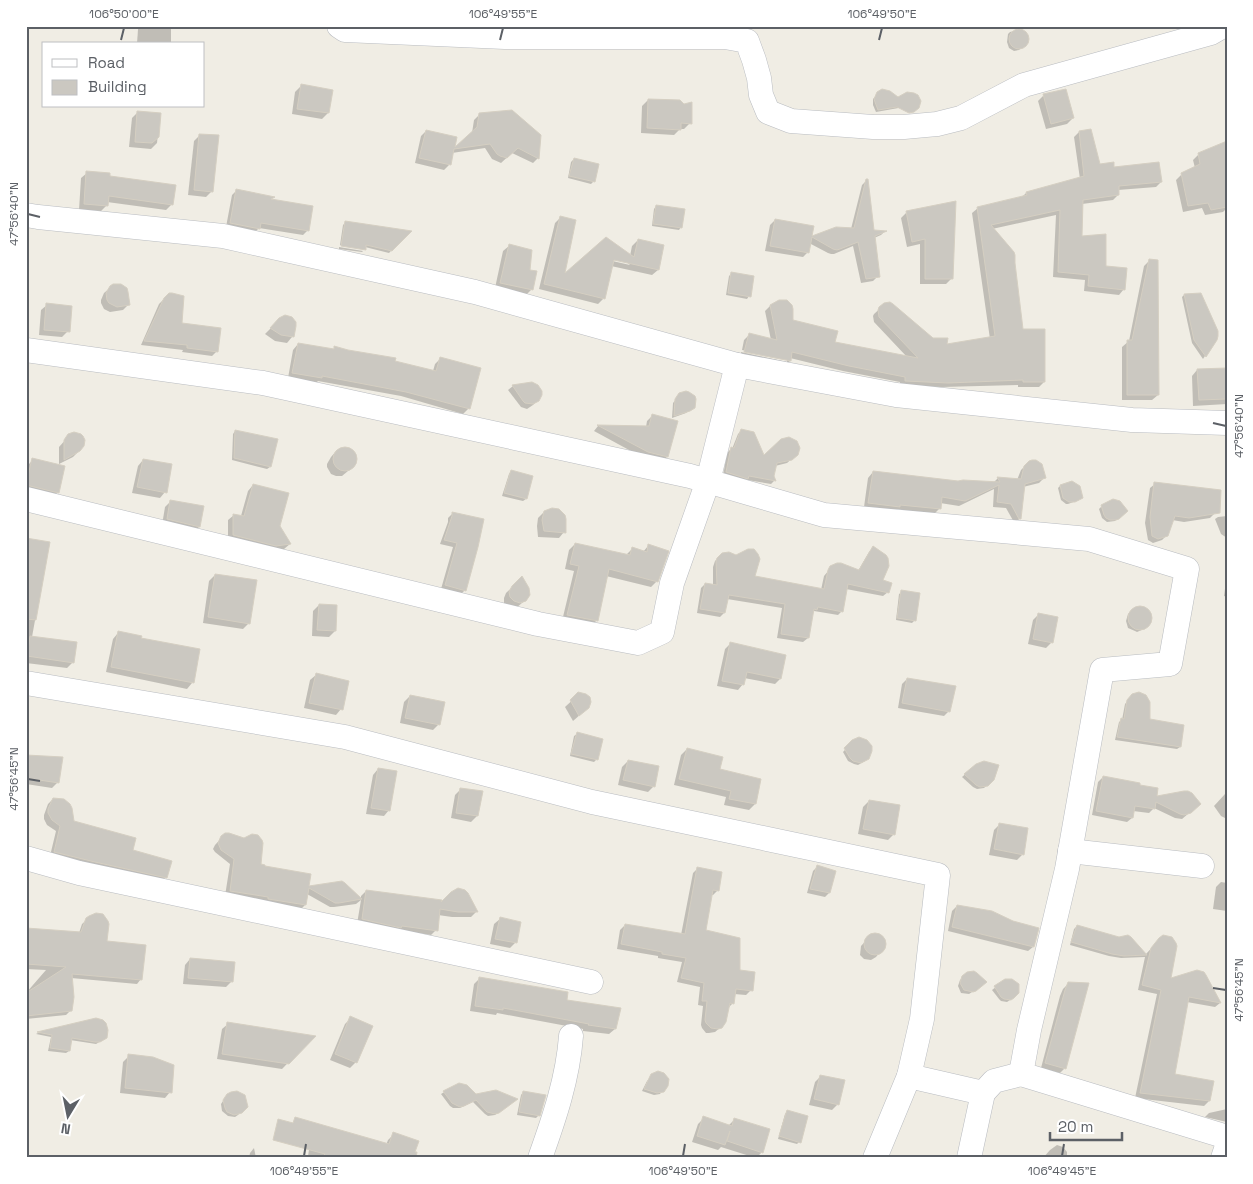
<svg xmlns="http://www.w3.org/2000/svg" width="1253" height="1184" font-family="'Space Grotesk',sans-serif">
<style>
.shadow{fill:#0003;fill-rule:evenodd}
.building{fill:#cbc8c1;stroke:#d5cfc2}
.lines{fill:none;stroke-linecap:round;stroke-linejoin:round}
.minor-casing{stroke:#b9bcc1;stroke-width:25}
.minor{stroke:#fff;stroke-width:24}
.ticks{fill:none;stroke:#5c6066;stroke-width:2}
.neatline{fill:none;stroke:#5c6066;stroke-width:2}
.ticks-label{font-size:12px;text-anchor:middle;fill:#5c6066}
</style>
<rect width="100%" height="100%" fill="#f0ede4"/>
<g class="shadow">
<polygon points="141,26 171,26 171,44 137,44 138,29"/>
<polygon points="1019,30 1022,30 1027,34 1028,37 1027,43 1019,50 1014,51 1009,48 1007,42 1008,34 1010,32"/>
<polygon points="301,86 331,91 328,113 322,119 292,114 295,92"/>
<polygon points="882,90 904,107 876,112 873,105 873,99"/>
<polygon points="1044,95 1073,118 1067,124 1046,129 1038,101"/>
<polygon points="648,100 690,123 684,129 680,129 674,135 641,133 642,106"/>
<polygon points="138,112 160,114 157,143 151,149 129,147 132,118"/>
<polygon points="479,115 539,136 538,158 533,163 512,153 501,163 492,159 485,148 452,153 449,165 444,170 415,163 421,136 426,131 453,150 472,133 474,120"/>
<polygon points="1079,132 1099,166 1161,182 1156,187 1118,190 1118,195 1113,200 1082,204 1081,238 1124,289 1119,295 1084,291 1085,280 1053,277 1056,215 992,229 1013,263 1022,330 1044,382 1039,387 1018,387 1018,385 942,387 900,386 900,382 843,371 790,358 790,361 785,366 740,356 741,352 787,362 787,359 742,350 744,340 749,335 771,340 765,311 770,306 792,321 834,343 907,357 874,322 873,316 874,314 885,304 932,339 946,346 990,339 972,213 978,208 1021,198 1026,193 1080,179 1074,137"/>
<polygon points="200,135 212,191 206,197 188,195 194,141"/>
<polygon points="1199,154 1227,203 1227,208 1223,212 1205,215 1202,208 1183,212 1176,180 1182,174 1195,168 1193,160"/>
<polygon points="574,159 594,181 591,184 568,178 571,162"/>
<polygon points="87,173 109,177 172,204 166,210 107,202 107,205 101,211 79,210 81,178"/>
<polygon points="867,180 873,231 884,232 881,235 874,238 878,276 873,281 861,283 853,246 834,254 831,254 828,253 809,243 808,252 803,257 765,251 770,225 775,220 810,238 836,228 851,229 862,185"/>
<polygon points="237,190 270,200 308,230 303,235 259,228 254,233 226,227 232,195"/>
<polygon points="656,206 681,227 679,230 652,226 654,209"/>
<polygon points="907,212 952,278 946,284 920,284 920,244 907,247 901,218"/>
<path d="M 560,218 L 563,276 L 606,239 L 630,256 L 632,246 L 638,240 L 658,270 L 652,275 L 611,266 L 604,298 L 598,304 L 539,289 L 555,223 ZM 608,258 L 627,262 L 630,265 L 608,260 Z"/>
<polygon points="345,223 409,232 389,253 365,247 364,248 340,245 343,225"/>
<polygon points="509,246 529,271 532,289 526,295 495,288 503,251"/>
<polygon points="339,247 363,251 362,252 339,249"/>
<polygon points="1150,260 1158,395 1152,400 1122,400 1122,347 1129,341 1144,266"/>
<polygon points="732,273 749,296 747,299 726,295 729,276"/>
<polygon points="111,287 129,304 123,310 110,312 104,309 101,303 101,300 104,293"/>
<polygon points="1184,295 1216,339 1203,359 1192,343 1182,297"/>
<polygon points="167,296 180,324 217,351 212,356 182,352 183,350 141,345 159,304"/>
<polygon points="47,305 68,331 62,337 39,335 41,310"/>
<polygon points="282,317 295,326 292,337 287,343 275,341 265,334"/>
<polygon points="298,344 332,350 335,348 433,371 435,364 440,359 469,408 463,414 401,396 318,381 316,383 288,378 293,350"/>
<polygon points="1197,370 1227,370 1227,404 1193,406 1192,376"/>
<polygon points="532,383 538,400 533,405 527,409 521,407 508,390 513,386"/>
<polygon points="678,397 690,410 686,413 672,418 673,403"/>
<polygon points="652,416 667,457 662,462 642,457 594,431 598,426 646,427 647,421"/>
<polygon points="742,430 764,457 797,454 787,463 775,466 772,476 774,481 771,484 723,476 727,453 731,449 732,449 738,434"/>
<polygon points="235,431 270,467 267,469 232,460 233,434"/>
<polygon points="67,438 79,451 73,457 59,464 59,447"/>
<polygon points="344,448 351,449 355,455 356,462 354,465 348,471 342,476 336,476 331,474 327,467 327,464 331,457 337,450"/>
<polygon points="33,460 58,492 52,498 26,492 26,468 27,466"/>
<polygon points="143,460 165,492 160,498 132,493 138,466"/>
<polygon points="1029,462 1044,478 1039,483 1023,487 1020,518 1015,524 1006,508 993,507 994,489 959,506 940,503 940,508 934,514 895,509 893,512 864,507 868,478 873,472 959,483 993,483 998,478 1017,480 1021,470"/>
<polygon points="511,471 526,499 523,501 502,496 509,474"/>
<polygon points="1155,484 1214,514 1210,518 1184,522 1172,520 1167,535 1162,540 1153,543 1148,540 1145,523 1150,488"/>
<polygon points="253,485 290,544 284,549 270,551 228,541 228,520 234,515 241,516 248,491"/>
<polygon points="1060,486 1079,500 1068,504 1066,504 1061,500 1058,488"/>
<polygon points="171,501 203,507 199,527 193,533 162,525 165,507"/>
<polygon points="1102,506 1126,511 1115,521 1107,522 1102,518 1099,509"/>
<polygon points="544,512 564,532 559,538 538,537 537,526 538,518"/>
<polygon points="452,514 483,520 465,590 460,595 441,589 453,547 440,544 448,522 448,518"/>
<polygon points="1227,516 1227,538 1221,534 1215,519 1218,517"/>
<polygon points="26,541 49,543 32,637 73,662 67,668 26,663"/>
<polygon points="575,544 626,555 632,549 643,552 648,546 657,581 651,587 606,576 596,621 591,627 562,621 574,571 565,569 569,550"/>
<polygon points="873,548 881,580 888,592 883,596 846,589 842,611 838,615 814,611 812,614 808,638 803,642 777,638 782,608 727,599 724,613 720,617 697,613 701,588 705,584 713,585 713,567 715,561 720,556 754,577 821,590 824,576 829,570 858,571 869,552"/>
<polygon points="1227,574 1227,597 1224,596"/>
<polygon points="215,575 249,623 243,629 203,623 209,581"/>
<polygon points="522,578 528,598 516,608 508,606 504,603 504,598 506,593"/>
<polygon points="902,592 915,620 912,623 896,620 899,594"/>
<polygon points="319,605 335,631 329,637 312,636 313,611"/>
<polygon points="1141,608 1147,611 1150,617 1150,620 1144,629 1137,632 1135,631 1128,628 1126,621 1128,614 1131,611 1134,609"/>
<polygon points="1039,614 1052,642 1046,648 1028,644 1033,620"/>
<polygon points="118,633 140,639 198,650 192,683 187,689 106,672 113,639"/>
<polygon points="730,644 780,679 775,684 744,678 743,684 738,690 717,686 725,649"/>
<polygon points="316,675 341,709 336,715 304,708 310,680"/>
<polygon points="907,679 949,711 944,716 898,708 902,684"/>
<polygon points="579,694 581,714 573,721 565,707"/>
<polygon points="410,696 439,724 433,730 400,723 404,702"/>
<polygon points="1130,698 1149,721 1183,726 1180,747 1177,749 1115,740 1119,722 1122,720 1125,704"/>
<polygon points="577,734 597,759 594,762 570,756 574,736"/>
<polygon points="853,741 865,761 858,765 854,764 848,761 843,752"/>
<polygon points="687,749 718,770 760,780 755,804 749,810 724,805 726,797 674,785 681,755"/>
<polygon points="26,756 58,782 52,788 26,784"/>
<polygon points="628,761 654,786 648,792 618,785 622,767"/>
<polygon points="976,765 993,780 984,788 977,789 973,787 962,777"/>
<polygon points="378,769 389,810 384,816 366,814 373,775"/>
<polygon points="1103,777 1155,798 1195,808 1182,819 1175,818 1154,808 1149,813 1133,811 1132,818 1127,822 1092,815 1098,782"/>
<polygon points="461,789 477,816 471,822 451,818 455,795"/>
<polygon points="1225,794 1227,794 1227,819 1221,816 1214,806"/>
<polygon points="53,799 73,822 131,851 166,877 161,882 50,856 56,831 47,825 44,819 44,815 48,804"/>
<polygon points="869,801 894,834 888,840 858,834 863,807"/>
<polygon points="1000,824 1023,854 1017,860 989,855 994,830"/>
<polygon points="225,834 260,865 308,887 344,884 361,899 361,896 366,891 476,912 471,917 452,917 438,915 436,930 431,935 357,924 361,900 356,904 334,907 330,907 307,894 305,905 300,910 225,896 230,864 215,852 213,849 215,845"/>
<polygon points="817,867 829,893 825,897 807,893 813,871"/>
<polygon points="698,868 718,890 713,895 711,895 705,930 739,971 751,990 746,995 734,994 733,1003 728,1008 721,1027 715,1032 709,1033 706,1033 702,1028 701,1025 703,1006 698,1005 700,987 677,982 682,962 658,958 658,956 617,949 620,930 625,925 681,935 693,873"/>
<polygon points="1221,882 1227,883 1227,911 1213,909 1216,887"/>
<polygon points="957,906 1033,947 1028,951 948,931 952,911"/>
<polygon points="90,917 106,942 141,979 137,984 71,978 71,1010 66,1015 26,1019 26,993 46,970 26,969 26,929 79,933 82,924"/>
<polygon points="500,919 516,942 510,948 490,944 494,924"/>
<polygon points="1077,926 1146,954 1158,941 1169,980 1220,1003 1215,1007 1187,1002 1173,1075 1209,1101 1204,1106 1135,1098 1157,994 1138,990 1145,957 1121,958 1109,956 1070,945 1074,929"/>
<polygon points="875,935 881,937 883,939 885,946 876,957 871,960 864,959 860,955 861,946 870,936"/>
<polygon points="190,959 232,981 226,987 183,984 185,965"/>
<polygon points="967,973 983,985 969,994 961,993 958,986 960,980"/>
<polygon points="480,978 566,1001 615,1029 609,1034 583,1031 583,1029 497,1013 496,1015 470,1011 474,984"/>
<polygon points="1005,980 1013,998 1007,1002 1001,1001 999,999 992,990"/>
<polygon points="1069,983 1065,1068 1060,1073 1041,1068 1060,996 1063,989"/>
<polygon points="351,1018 356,1062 350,1068 330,1060 345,1024"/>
<polygon points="96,1020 106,1038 96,1044 70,1040 69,1051 66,1053 48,1051 51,1037 36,1034 38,1033"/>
<polygon points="228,1024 313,1037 282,1069 217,1059 222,1029"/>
<polygon points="129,1056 170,1092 165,1098 120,1093 123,1062"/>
<polygon points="655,1074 667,1085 660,1094 654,1095 642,1091 647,1081"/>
<polygon points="821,1076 838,1104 832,1110 809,1105 815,1082"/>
<polygon points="456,1085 476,1096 514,1101 495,1115 488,1116 485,1114 473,1102 460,1108 453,1108 450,1106 441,1094"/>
<polygon points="523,1092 539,1115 536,1118 517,1115 521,1095"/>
<polygon points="225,1098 246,1106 238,1115 235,1117 228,1116 222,1111 221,1104"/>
<polygon points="1227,1109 1227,1122 1205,1117 1209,1113"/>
<polygon points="788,1111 799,1142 797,1144 778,1139 785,1114"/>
<polygon points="704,1118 728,1126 735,1119 762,1152 756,1158 721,1147 718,1150 692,1142 698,1124"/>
<polygon points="312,1131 386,1145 388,1140 394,1134 412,1158 313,1158 308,1156"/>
<polygon points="1057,1145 1063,1147 1067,1152 1067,1158 1043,1158 1050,1150"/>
<polygon points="254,1148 256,1158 249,1158 250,1153"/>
</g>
<g class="building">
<circle cx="1019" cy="39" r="10"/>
<polygon points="301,84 333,90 329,113 297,109"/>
<polygon points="882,89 890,91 898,97 907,92 914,93 918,95 921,101 919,108 914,112 909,113 897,107 878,110 875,102 874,99 877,92"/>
<polygon points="1066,89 1074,118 1051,124 1043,94"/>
<polygon points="648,99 680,100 684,104 692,102 692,124 681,123 681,130 647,128"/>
<polygon points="512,110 541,135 539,159 518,148 507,158 500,156 497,154 490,144 454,149 451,165 419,158 426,130 457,137 455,147 477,127 479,113"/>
<polygon points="137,111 161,113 159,137 152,143 135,142"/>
<polygon points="1091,129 1100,164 1114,162 1114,167 1159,162 1162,182 1119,186 1119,195 1083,200 1082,236 1106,234 1106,266 1127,268 1125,290 1088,286 1089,275 1058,272 1060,210 991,225 1014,252 1015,255 1015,263 1023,329 1045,329 1045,382 1023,382 1023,380 948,383 905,381 905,377 849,366 792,352 791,361 744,352 749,333 777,340 770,305 779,300 787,300 792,305 793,309 793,320 838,331 835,342 918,358 879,317 878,310 879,307 884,303 890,302 893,304 933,338 948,338 947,344 995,336 977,207 1027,195 1026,192 1084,176 1079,131"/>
<polygon points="199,134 219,135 213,192 194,190"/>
<polygon points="1227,141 1227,207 1211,210 1208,203 1188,206 1181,173 1200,164 1198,153"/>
<polygon points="574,158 599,164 595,182 569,176"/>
<polygon points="86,171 110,173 110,176 176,185 173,205 109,196 108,206 84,204"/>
<polygon points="866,179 868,179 874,230 887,231 875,236 880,277 866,279 858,242 840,249 837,250 833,249 812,237 809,253 770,246 775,219 814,226 812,236 836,227 854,228"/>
<polygon points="236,189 275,197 271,199 313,206 309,231 261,223 260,229 230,223"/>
<polygon points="956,201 953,279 925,279 925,239 912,242 906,211"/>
<polygon points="656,205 685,209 682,228 653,224"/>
<polygon points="560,216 576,220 565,273 606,237 634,257 638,239 664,245 659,270 614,260 605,299 544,284"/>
<polygon points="345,221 412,231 392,251 366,245 366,250 341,246"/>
<polygon points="509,244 532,250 530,270 537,271 533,290 500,283"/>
<polygon points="1149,259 1158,260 1159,395 1127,395 1127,340 1132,340"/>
<polygon points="731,272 754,276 751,297 728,293"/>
<polygon points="113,284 121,284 127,288 128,292 130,305 117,307 109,303 107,300 106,293 110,286"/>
<polygon points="169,293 172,293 184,296 182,323 221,328 218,352 187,348 187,345 144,341 164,298"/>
<polygon points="1201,293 1218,331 1218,336 1217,340 1206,357 1194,340 1184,294"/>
<polygon points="46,303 72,306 70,332 44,330"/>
<polygon points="285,315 292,317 296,322 296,326 294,337 281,335 270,328 279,318"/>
<polygon points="298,343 334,349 334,346 348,350 396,358 395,361 436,371 440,357 481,368 470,409 406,392 322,376 322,378 292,373"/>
<polygon points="1227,368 1227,399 1199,400 1197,369"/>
<polygon points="532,382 538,385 542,391 542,395 539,401 533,404 525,403 523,401 512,385"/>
<polygon points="686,391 689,392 695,396 696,399 695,408 690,411 674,416 675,399 679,393"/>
<polygon points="652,414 678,421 668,457 648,452 597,425 649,426"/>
<polygon points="741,429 754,432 764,455 781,439 789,437 797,441 800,448 798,455 792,460 777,463 774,476 776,481 749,476 748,479 726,472 731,447 734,448"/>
<polygon points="235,430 278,439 271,467 234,458"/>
<polygon points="74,432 81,434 83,436 85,440 84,446 80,451 64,460 64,440 68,434"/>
<circle cx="345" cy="459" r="12"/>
<polygon points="32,458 65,466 59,493 26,485"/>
<polygon points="143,459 172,464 167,493 137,487"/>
<polygon points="1032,460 1036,460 1042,464 1046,478 1025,484 1021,519 1019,519 1011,504 997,502 999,485 965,501 942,497 941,509 900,505 900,507 868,503 873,471 958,481 963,480 1000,482 997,477 1021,479 1024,466 1029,461"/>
<polygon points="511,470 533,476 527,499 504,493"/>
<polygon points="1072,481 1080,486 1083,498 1075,502 1069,502 1063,498 1060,485"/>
<polygon points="1154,482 1221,490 1220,513 1189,518 1175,516 1168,536 1158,539 1152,536 1150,517"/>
<polygon points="253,484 289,493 280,526 291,544 276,546 233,535 233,514 244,516"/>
<polygon points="1113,499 1120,501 1128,511 1119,519 1116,520 1110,520 1106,518 1104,515 1101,505"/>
<polygon points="170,500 204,506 200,527 167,519"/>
<polygon points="552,508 559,509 565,515 566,519 566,533 544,531 542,520 544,511"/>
<polygon points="452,512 484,519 478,547 466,591 445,585 457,543 444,540 452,516"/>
<polygon points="26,538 50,542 36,620 26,619"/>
<polygon points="575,543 630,555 632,547 647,552 648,544 669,551 658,582 609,569 598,621 567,615 579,566 570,564"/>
<polygon points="873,546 886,555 888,558 889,566 883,580 892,583 889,593 848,584 843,612 818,607 817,610 814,609 809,638 781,634 785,604 729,595 725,613 700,609 705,583 717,585 716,561 717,558 722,553 729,552 736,555 748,549 754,549 758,554 760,559 755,576 824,589 828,570 830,566 837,563 841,563 859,570"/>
<polygon points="215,574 257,580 250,624 208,617"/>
<polygon points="522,576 529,588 530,595 526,601 520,603 514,601 510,597 509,592 512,586"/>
<polygon points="901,590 920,593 916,621 897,618"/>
<polygon points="319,604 337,605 336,631 317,630"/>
<circle cx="1140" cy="618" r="12"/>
<polygon points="1038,613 1058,617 1053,643 1033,639"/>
<polygon points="118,631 142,636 141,638 200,649 194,683 111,667"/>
<polygon points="30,636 77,642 74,663 27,656"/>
<polygon points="730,642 786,655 781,679 747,672 744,685 722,681"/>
<polygon points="316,673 349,681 343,710 309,703"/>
<polygon points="907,678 956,686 950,712 902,703"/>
<polygon points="578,692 586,694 590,697 591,702 589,708 579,716 570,700"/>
<polygon points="1139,692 1146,695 1150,702 1150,719 1184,725 1181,747 1117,737 1121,718 1124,719 1127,700 1132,694"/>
<polygon points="410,695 445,702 440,725 405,718"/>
<polygon points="577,732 603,739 598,760 571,754"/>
<polygon points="859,737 867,740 872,746 872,751 869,759 861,763 853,761 850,758 844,748 852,740"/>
<polygon points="687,748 723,757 720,769 761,779 756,804 729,799 731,791 679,779"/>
<polygon points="26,755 63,757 59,783 26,778"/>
<polygon points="628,760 659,766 655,787 623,780"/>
<polygon points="984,761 999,765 994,780 988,786 980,787 976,785 964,774 976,764"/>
<polygon points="378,768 397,771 390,811 371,808"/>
<polygon points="1103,776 1140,783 1140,785 1158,788 1157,796 1184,791 1188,791 1192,793 1201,804 1191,813 1184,815 1180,814 1156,802 1155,809 1135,806 1133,818 1096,811"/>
<polygon points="460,788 483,791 478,816 456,813"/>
<polygon points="53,798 64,799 70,804 72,808 74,821 136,838 133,850 172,861 167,878 95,862 54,852 60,826 52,820 48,813 48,809"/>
<polygon points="869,800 900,805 895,835 863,829"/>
<polygon points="999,823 1028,828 1024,855 994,849"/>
<polygon points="225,833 229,833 244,838 252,834 258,835 262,840 263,843 261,864 265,865 265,866 311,874 309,886 342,881 345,883 362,899 339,903 335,903 309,888 306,905 268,899 268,897 230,891 234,859 221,850 218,843 221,836"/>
<polygon points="817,865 836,871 830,893 810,889"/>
<polygon points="697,867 722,872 719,891 713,890 706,930 740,938 740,970 755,972 753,991 736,989 734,1004 730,1003 726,1022 722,1028 718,1029 711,1028 706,1023 705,1020 707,1001 702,1001 704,983 681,978 686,958 662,954 662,952 621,944 625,924 685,934"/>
<polygon points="458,888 465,890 468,893 478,912 458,912 440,909 438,931 402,926 401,928 362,919 366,890 442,900 441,902 451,892"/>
<polygon points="957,905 992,911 1013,921 1039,928 1034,947 952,927"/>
<polygon points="96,913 103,914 108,921 109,924 107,941 146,945 142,980 72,974 74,997 72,1011 26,1016 26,993 66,967 26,964 26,928 81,932 86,918 89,916"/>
<polygon points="500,917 521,922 517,943 495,939"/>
<polygon points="1077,925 1119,937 1128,935 1131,937 1147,955 1124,956 1112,954 1071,942"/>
<circle cx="875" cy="944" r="11"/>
<polygon points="1163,935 1172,937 1176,943 1177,946 1171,978 1197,970 1204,972 1206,975 1221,1003 1189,997 1175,1074 1214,1081 1210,1101 1140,1093 1161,990 1142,985 1151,948 1159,938"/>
<polygon points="190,958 235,962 233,982 188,978"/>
<polygon points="974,971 977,973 987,982 976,991 973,992 964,990 960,983 962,976 967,972"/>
<polygon points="479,977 568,992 567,1000 621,1008 616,1029 588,1025 589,1024 503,1008 503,1010 475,1006"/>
<polygon points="1005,979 1012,979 1019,984 1019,993 1014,998 1011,1000 1004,999 1001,997 994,986"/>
<polygon points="1068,982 1089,983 1066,1069 1045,1063 1065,990"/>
<polygon points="350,1016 373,1026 357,1063 335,1054"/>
<polygon points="96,1018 103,1020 106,1023 108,1030 107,1038 100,1042 95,1042 72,1038 70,1051 50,1048 52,1035 37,1032"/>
<polygon points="227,1022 316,1036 289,1064 222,1054"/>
<polygon points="128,1054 153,1057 174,1065 172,1093 125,1088"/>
<polygon points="658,1071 664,1073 669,1079 668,1086 664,1092 657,1093 644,1089 651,1074"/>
<polygon points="820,1075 845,1080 839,1105 814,1099"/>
<polygon points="459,1083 467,1085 476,1094 496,1090 518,1099 499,1113 495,1114 487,1112 476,1100 464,1106 460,1107 452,1103 443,1091"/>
<polygon points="237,1091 245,1095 248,1107 242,1113 234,1115 227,1112 225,1108 223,1100 227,1094 231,1092"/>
<polygon points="523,1091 546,1095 540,1116 519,1112"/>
<polygon points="787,1110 808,1116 801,1143 779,1136"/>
<polygon points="703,1116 732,1126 734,1118 770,1129 763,1153 727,1141 730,1131 725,1145 697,1136"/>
<polygon points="295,1117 389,1144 393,1132 419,1141 415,1152 417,1152 416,1158 334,1158 324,1155 325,1154 273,1140 278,1119 293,1123"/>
</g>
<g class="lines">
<g class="minor-casing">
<g id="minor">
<polyline points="339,26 345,30 505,37 725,37 747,41 754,60 759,78 761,95 768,112 791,121 873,127 904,127 937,124 961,118 1024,85 1211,33 1223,26"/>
<polyline points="26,215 38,217 223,236 475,292 737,365 896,395 1132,420 1227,423"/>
<polyline points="26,350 263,383 690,476 824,515 1089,539 1187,569 1170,664 1102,670 1067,869 1029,1030 1021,1074 1227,1137"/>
<polyline points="26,499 538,624 638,643 662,632 672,583 708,481 737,365"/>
<polyline points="26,683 345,737 592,802 938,875 922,1019 909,1076 875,1158"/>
<polyline points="1070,851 1202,866"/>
<polyline points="26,858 79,873 591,982"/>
<polyline points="909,1076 983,1093 994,1081 1021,1074"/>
<path d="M 540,1158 C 554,1119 568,1078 571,1036"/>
<polyline points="969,1158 983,1093"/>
<polyline points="1223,1158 1227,1146"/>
</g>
</g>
<use href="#minor" class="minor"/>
</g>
<path class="ticks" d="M 121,40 L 124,28M 500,40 L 503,28M 879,40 L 882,28M 28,214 L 40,217M 1213,423 L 1226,426M 28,779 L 40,781M 1213,988 L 1226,990M 304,1156 L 306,1144M 683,1156 L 685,1144M 1062,1156 L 1064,1144"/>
<rect width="1253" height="1184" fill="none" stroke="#ffffff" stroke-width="55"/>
<rect x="42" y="42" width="162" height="65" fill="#ffffff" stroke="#bebfc2"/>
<rect x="52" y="59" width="25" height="8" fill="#ffffff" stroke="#bebfc2"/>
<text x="88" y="68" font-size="15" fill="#5c6066">Road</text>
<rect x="52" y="80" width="25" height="15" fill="#cbc8c1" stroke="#bebfc2"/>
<text x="88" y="92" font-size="15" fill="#5c6066">Building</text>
<g transform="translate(68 1116) rotate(190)" stroke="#ffffff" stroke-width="4" paint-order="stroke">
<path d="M0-4L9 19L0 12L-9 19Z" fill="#5c6066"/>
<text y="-8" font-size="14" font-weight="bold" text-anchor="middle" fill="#5c6066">N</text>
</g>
<path d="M1050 1132v8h72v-8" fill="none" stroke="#5c6066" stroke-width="2.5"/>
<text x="1058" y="1132" font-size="15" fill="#5c6066" stroke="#ffffff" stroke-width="4" paint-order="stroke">20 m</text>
<rect x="28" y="28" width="1198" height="1128" class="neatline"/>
<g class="ticks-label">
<text x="124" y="18">106°50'00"E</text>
<text x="503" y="18">106°49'55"E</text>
<text x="882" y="18">106°49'50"E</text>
<text transform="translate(14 214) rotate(-90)" y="4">47°56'40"N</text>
<text transform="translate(1239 426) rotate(-90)" y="4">47°56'40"N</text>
<text transform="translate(14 779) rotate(-90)" y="4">47°56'45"N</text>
<text transform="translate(1239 990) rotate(-90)" y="4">47°56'45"N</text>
<text x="304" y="1175">106°49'55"E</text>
<text x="683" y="1175">106°49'50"E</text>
<text x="1062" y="1175">106°49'45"E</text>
</g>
</svg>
